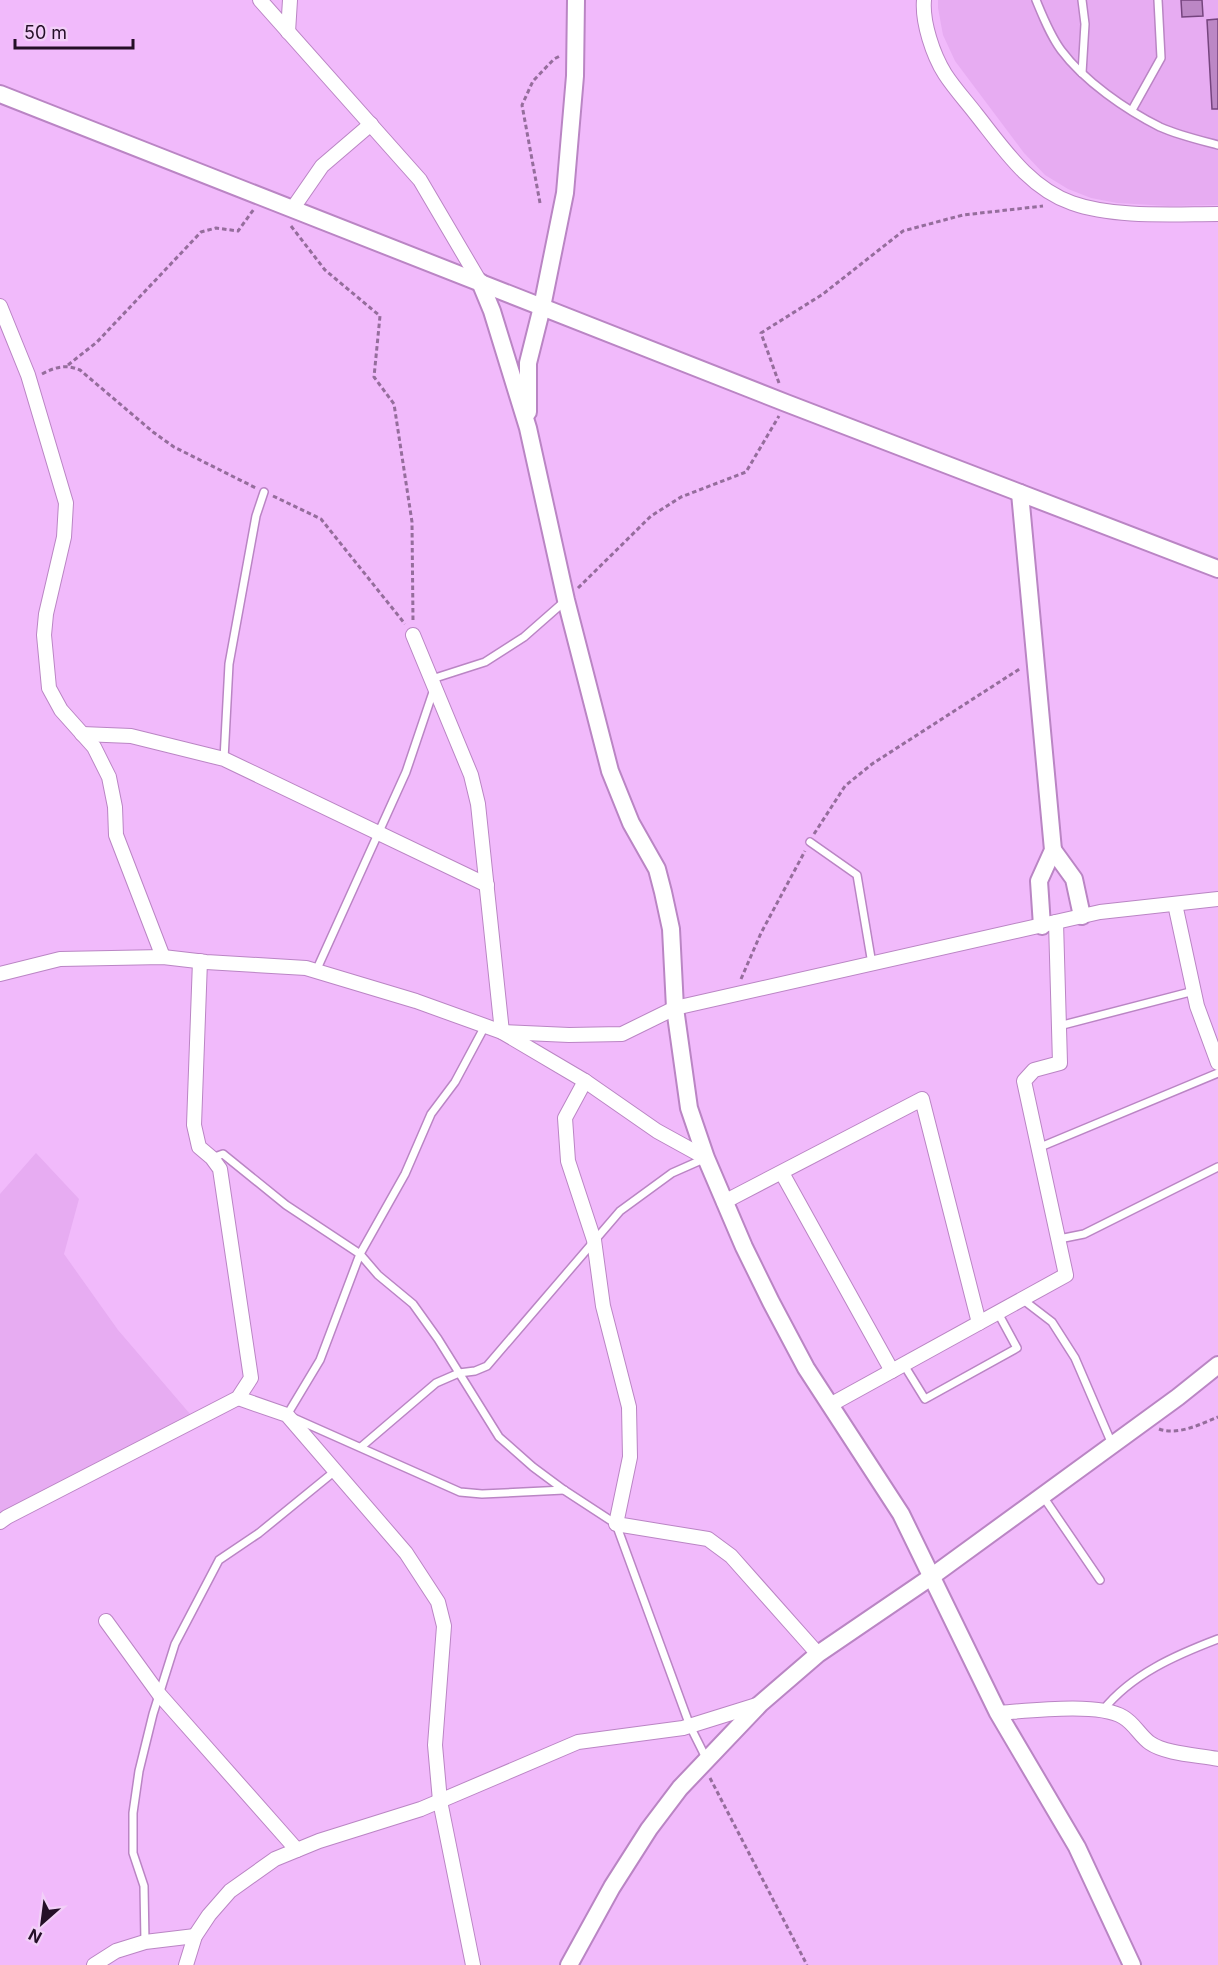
<svg xmlns="http://www.w3.org/2000/svg" width="1218" height="1965" font-family="Inter,sans-serif">
<style>
.built{fill:#e7acf2}
.building{fill:#bc87c5;stroke:#75447e;stroke-width:1.5}
.lines{fill:none;stroke-linecap:round;stroke-linejoin:round}
.service-casing{stroke:#ba85c4;stroke-width:10}
.minor-casing{stroke:#ba85c4;stroke-width:16}
.tertiary-casing{stroke:#ba85c4;stroke-width:20}
.path{stroke:#956d9c;stroke-width:3;stroke-dasharray:4.5 3;stroke-linecap:butt}
.service{stroke:#fff;stroke-width:7}
.minor{stroke:#fff;stroke-width:14}
.tertiary{stroke:#fff;stroke-width:16}
</style>
<rect width="100%" height="100%" fill="#f1bafb"/>
<g class="built">
<polygon points="938,0 1218,0 1218,205 1168,206 1117,203 1091,198 1068,189 1045,175 1024,153 955,61 943,35 938,8"/>
<polygon points="36,1153 79,1199 64,1254 118,1330 190,1414 0,1517 0,1194"/>
</g>
<g class="building">
<polygon points="1181,0 1202,0 1203,16 1182,17"/>
<polygon points="1218,19 1218,109 1212,109 1207,20"/>
</g>
<g class="lines">
<g class="service-casing">
<g id="service">
<path d="M 1036,0 C 1043,17 1050,35 1061,50 C 1084,81 1126,110 1160,127 C 1178,135 1199,140 1218,145"/>
<polyline points="1082,0 1085,24 1082,73"/>
<polyline points="1132,110 1161,58 1158,0"/>
<polyline points="432,679 485,662 524,637 565,601"/>
<polyline points="224,759 229,664 256,516 264,492"/>
<polyline points="810,842 857,875 872,964"/>
<polyline points="316,971 406,772 434,689"/>
<polyline points="485,1026 455,1082 431,1114 405,1174 360,1254 320,1360 287,1415 460,1492 482,1494 564,1490"/>
<polyline points="1059,1026 1194,991"/>
<polyline points="1038,1148 1218,1073"/>
<polyline points="212,1158 223,1154 286,1205 360,1254 378,1275 413,1304 438,1339 499,1437 533,1467 564,1490 616,1524 690,1726 706,1758"/>
<polyline points="1059,1239 1084,1234 1218,1167"/>
<polyline points="1022,1299 1052,1322 1075,1358 1112,1444"/>
<polyline points="904,1365 925,1399 1017,1348 998,1313"/>
<polyline points="361,1447 436,1383 459,1373 475,1371 487,1366 620,1211 672,1173 706,1158"/>
<polyline points="1042,1495 1100,1580"/>
<path d="M 1103,1710 C 1132,1674 1176,1655 1218,1639"/>
<polyline points="145,1942 144,1886 133,1853 133,1813 139,1771 153,1714 175,1644 219,1560 259,1533 335,1471"/>
</g>
</g>
<g class="minor-casing">
<g id="minor">
<polyline points="260,0 420,180 480,282"/>
<path d="M 924,0 C 922,22 933,55 945,74 C 954,88 966,101 976,114 C 1003,148 1029,188 1072,203 C 1114,218 1173,214 1218,214"/>
<polyline points="288,32 290,0"/>
<polyline points="293,208 322,166 371,124"/>
<polyline points="0,306 28,375 66,503 64,537 46,614 44,635 49,688 61,710 94,747 109,777 115,807 116,835 163,957"/>
<polyline points="413,635 471,775 478,804 502,1032 585,1081 657,1131 706,1158"/>
<polyline points="82,734 131,736 224,759 487,885"/>
<polyline points="1175,904 1197,1006 1218,1063"/>
<polyline points="0,974 60,959 163,957 206,962 306,968 416,1001 502,1032 569,1035 622,1034 675,1008 1100,912 1218,899"/>
<polyline points="585,1081 565,1118 568,1161 594,1240 603,1306 629,1407 630,1457 616,1524 708,1539 731,1556 818,1654"/>
<polyline points="782,1173 892,1371"/>
<polyline points="724,1202 922,1099 979,1323"/>
<polyline points="238,1398 287,1415 406,1553 438,1602 444,1626 435,1745 440,1801 473,1965"/>
<polyline points="830,1405 1066,1275 1024,1081 1034,1070 1060,1063 1056,922"/>
<polyline points="0,1522 7,1517 238,1398 251,1378 220,1169 212,1158 199,1147 194,1125 200,961"/>
<polyline points="106,1621 159,1694 297,1850"/>
<path d="M 998,1713 C 1027,1711 1099,1702 1123,1717 C 1134,1723 1140,1736 1150,1743 C 1166,1754 1198,1755 1218,1759"/>
<polyline points="94,1965 116,1951 145,1942 195,1936"/>
<polyline points="186,1965 195,1936 209,1915 230,1891 275,1859 319,1841 421,1809 578,1742 683,1728 760,1704"/>
</g>
</g>
<g class="tertiary-casing">
<g id="tertiary">
<polyline points="0,94 786,403 1218,569"/>
<polyline points="480,282 492,311 528,428 566,600 610,771 631,823 657,869 663,892 671,929 675,1008 689,1108 706,1158 744,1247 771,1302 806,1368 901,1514 998,1713 1077,1847 1132,1965"/>
<polyline points="528,412 528,363 542,307 565,193 575,76 576,0"/>
<polyline points="1020,493 1053,850 1039,881 1042,926"/>
<polyline points="1053,850 1074,879 1082,916"/>
<polyline points="569,1965 612,1887 649,1829 680,1788 760,1704 818,1654 931,1577 1178,1397 1218,1365"/>
</g>
</g>
<g class="path">
<polyline points="540,203 522,105 533,81 554,59 560,56"/>
<polyline points="291,226 325,270 380,316 374,377 394,404 412,522 413,621"/>
<polyline points="68,365 97,342 201,232 216,228 238,231 254,209"/>
<path d="M 42,374 C 55,367 66,364 80,370 L 153,432 L 174,447 L 256,488"/>
<polyline points="779,383 761,333 823,294 903,231 963,215 1043,206"/>
<polyline points="273,496 321,519 405,624"/>
<polyline points="578,588 651,516 681,497 746,472 779,416"/>
<polyline points="814,834 845,786 872,764 1021,668"/>
<polyline points="741,979 761,933 805,851"/>
<path d="M 1159,1429 C 1177,1436 1201,1424 1218,1417"/>
<polyline points="710,1778 807,1965"/>
</g>
<use href="#service" class="service"/>
<use href="#minor" class="minor"/>
<use href="#tertiary" class="tertiary"/>
</g>
<g transform="translate(42 1923) rotate(208)" stroke="#f2d0f8" stroke-width="4.5" paint-order="stroke">
<path d="M0-4.5L10 22L0 15L-10 22Z" fill="#240f27"/>
<text y="-9" font-size="16" font-weight="bold" text-anchor="middle" fill="#240f27">N</text>
</g>
<path d="M15 39v9h118v-9" fill="none" stroke="#240f27" stroke-width="3"/>
<text x="24" y="39" font-size="18" fill="#240f27" stroke="#f2d0f8" stroke-width="4.5" paint-order="stroke">50 m</text>
</svg>
